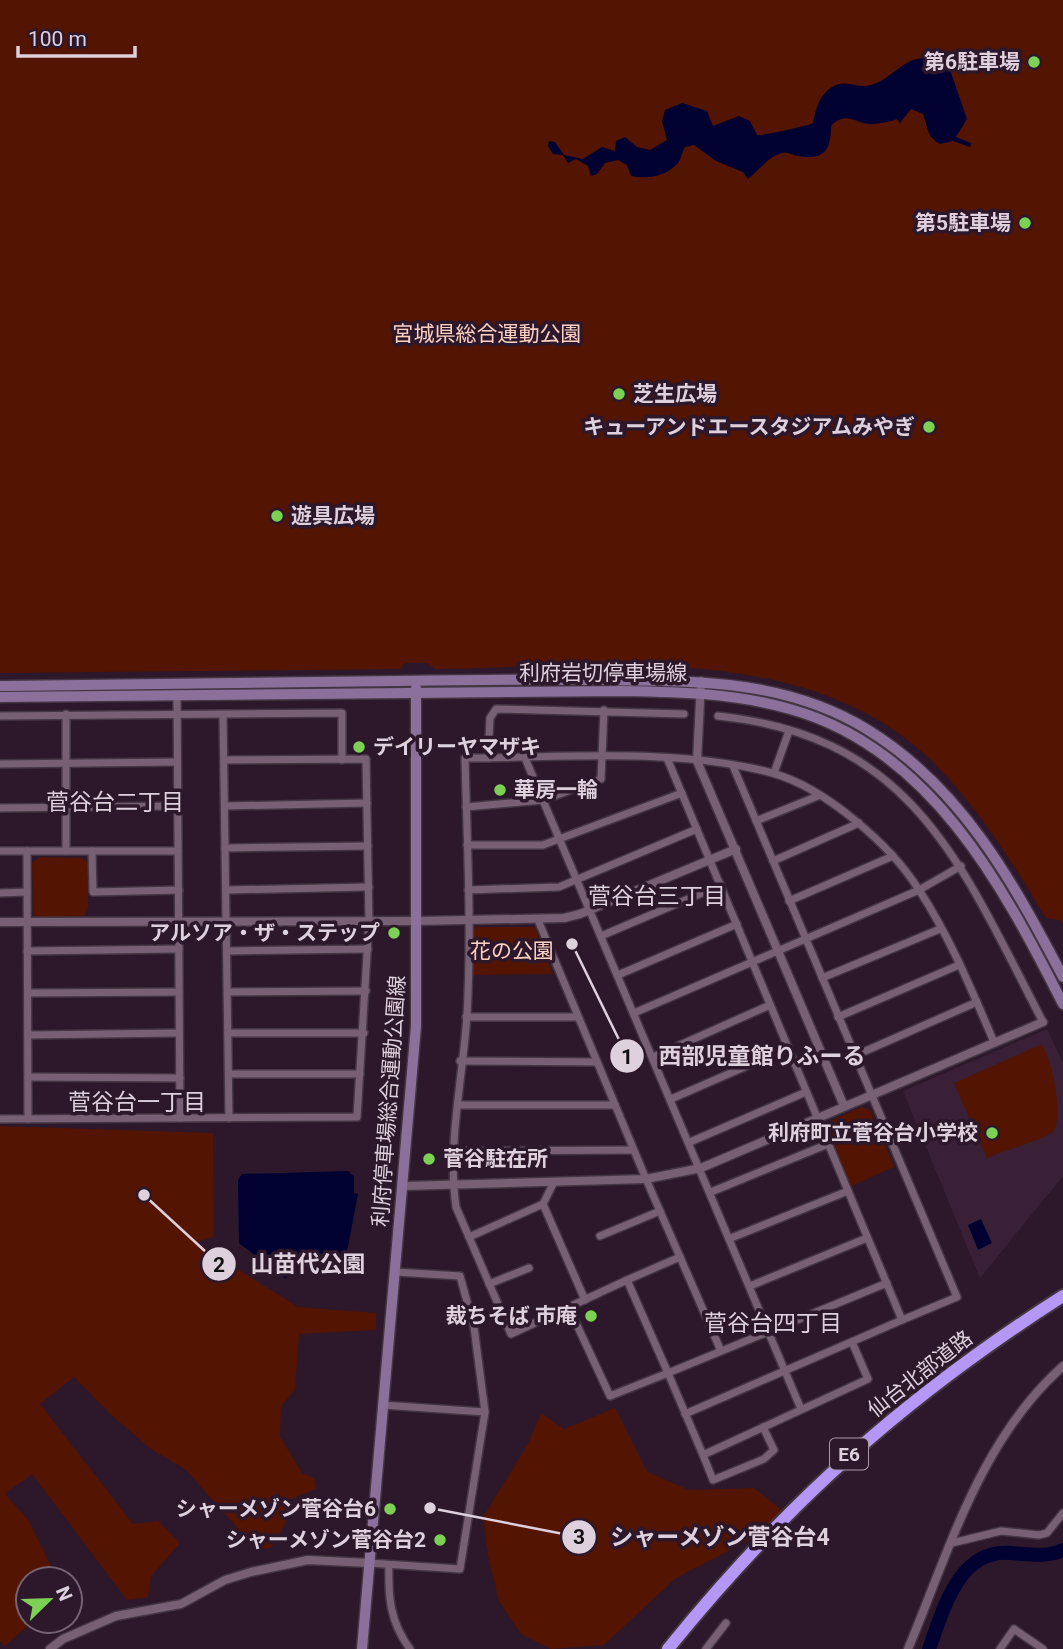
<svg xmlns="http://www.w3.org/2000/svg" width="1063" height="1649" font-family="Roboto,'Noto Sans JP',sans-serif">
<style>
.built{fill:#392036}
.green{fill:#531401}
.water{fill:#000031}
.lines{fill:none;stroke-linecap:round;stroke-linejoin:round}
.river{stroke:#000031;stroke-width:14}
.minor-casing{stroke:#443542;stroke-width:10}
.tertiary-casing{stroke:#443542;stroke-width:11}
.secondary-casing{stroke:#443542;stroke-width:13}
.motorway-casing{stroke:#443542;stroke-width:16}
.minor{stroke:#775f74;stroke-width:7}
.tertiary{stroke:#775f74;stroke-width:8}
.secondary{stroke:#8a709b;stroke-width:10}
.motorway{stroke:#b597f6;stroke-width:12}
.poi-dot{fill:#7cd155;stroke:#2c182a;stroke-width:2.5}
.labels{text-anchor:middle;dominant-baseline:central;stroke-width:7;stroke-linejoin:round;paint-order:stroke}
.shield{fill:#2c182a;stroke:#a999a7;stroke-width:2}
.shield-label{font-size:19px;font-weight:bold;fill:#ded0dc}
.poi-label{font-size:21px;font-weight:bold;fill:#ded0dc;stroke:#2c182a;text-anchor:end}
.park-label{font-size:21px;fill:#fcd0c3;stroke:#2c182a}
.street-label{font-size:21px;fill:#ded0dc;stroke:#2c182a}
.neighbourhood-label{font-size:23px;fill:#ded0dc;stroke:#2c182a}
.leader{fill:none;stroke:#ded0dc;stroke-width:2.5}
.callout-dot{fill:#ded0dc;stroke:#2c182a;stroke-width:2.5}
.mark-label{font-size:21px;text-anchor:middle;font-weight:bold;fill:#111}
.callout-label{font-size:23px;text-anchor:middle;font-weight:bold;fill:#ded0dc;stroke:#2c182a;stroke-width:7;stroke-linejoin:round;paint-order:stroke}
</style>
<rect width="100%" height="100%" fill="#2c182a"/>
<polygon class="built" points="1047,1029 1063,1063 1063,1176 980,1278 903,1091"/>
<g class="green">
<path d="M 0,0 L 1063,0 L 1063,924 L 1060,920 L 1046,918 C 1013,863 980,810 935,764 C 809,638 597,667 435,669 L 428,663 L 405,663 L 401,669 L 0,673 Z"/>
<polygon points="40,857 82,858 88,863 88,908 84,916 40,918 34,915 32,863"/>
<polygon points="476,927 535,927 553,974 472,975 473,932"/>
<path d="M 1042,1044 C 1053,1065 1063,1111 1054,1131 C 1039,1142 1005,1150 987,1158 L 954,1083 Z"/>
<polygon points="862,1107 870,1110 894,1167 851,1186 825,1130 828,1122"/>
<polygon points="0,1126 213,1133 214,1236 196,1243 298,1307 376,1313 376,1330 299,1334 295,1390 281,1406 280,1437 302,1473 314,1478 316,1489 289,1500 286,1522 271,1548 257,1550 186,1470 151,1449 109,1413 74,1377 40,1404 133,1524 158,1521 180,1543 151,1576 148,1597 127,1600 32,1474 5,1494 29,1521 57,1579 28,1579 28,1621 33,1621 5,1646 0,1641"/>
<polygon points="615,1408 647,1472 689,1490 754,1488 792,1518 676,1578 604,1645 551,1649 521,1634 499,1601 488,1556 483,1517 528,1444 541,1413 564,1429"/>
</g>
<g class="water">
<path d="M 923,58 L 941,61 L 946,58 L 967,119 L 956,137 L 971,143 L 970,147 L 953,141 L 940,144 C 926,136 928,127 923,114 L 911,109 L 900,123 L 897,119 C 890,122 881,123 874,124 C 857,126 847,109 831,126 C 831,149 825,161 798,156 C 793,155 787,151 782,153 C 767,157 759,171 748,179 L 743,172 L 716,161 L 694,145 L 685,147 C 682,152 681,159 678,163 C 666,177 647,179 631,176 L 627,165 L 618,160 L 605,163 L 597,174 L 591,176 L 588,166 L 576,159 L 568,163 L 563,155 L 553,154 L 548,146 L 549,141 L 555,142 L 564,155 L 583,159 L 602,147 L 615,151 L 616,141 L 625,137 L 637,147 L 650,150 L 667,140 L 662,121 L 665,110 L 682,103 L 707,111 L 713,126 L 739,116 L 750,121 L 757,135 C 762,136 807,126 813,123 C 816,109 819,94 834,86 C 847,79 857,89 871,85 C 892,79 902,59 923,58 Z"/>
<polygon points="348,1171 354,1176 354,1193 358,1194 348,1247 344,1255 285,1278 239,1243 238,1180 242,1174"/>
<polygon points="981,1219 992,1243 978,1250 968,1225"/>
</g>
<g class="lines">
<path class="river" d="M 929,1649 C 943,1611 958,1549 1010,1553 C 1028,1554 1046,1558 1063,1550"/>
<g class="minor-casing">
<g id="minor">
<polyline points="177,695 180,1118"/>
<polyline points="66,714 66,851"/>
<polyline points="223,715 229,1118"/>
<polyline points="0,716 342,713 342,760"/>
<path d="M 718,716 C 915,736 962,867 1043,1022"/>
<polyline points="488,758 490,718 496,709 684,714"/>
<polyline points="525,758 801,1409"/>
<polyline points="667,758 902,1320 957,1297 733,766"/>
<polyline points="0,764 177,762"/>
<polyline points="774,773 789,731"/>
<polyline points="225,806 367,803"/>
<polyline points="466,807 543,800 601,779 604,710"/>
<polyline points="0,808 178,806"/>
<polyline points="756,821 818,796"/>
<polyline points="467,845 543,845 682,793"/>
<polyline points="225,848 368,846"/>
<polyline points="0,851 178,851"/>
<polyline points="27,851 28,1119"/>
<polyline points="92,851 93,892 179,890"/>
<polyline points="773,861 859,823"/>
<polyline points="226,890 369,887"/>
<polyline points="468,890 559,887 697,829"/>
<polyline points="0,893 27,892"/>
<polyline points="789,901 893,856"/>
<polyline points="538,920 646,1179 721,1351"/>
<polyline points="601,936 721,885"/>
<polyline points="27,951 179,949"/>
<polyline points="227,951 368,949"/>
<polyline points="618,975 737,924"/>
<polyline points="822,978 940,929"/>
<polyline points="228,992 366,991"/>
<polyline points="28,993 179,992"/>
<polyline points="634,1013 919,890 961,866"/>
<polyline points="466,1017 577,1017"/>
<polyline points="838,1017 959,965"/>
<polyline points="228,1033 364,1033"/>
<polyline points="28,1035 179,1033"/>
<polyline points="854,1056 977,1002"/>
<polyline points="653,1057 770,1005"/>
<polyline points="460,1061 597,1062"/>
<polyline points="229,1074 360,1074"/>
<polyline points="28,1077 180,1078"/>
<polyline points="671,1099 788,1048"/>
<polyline points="458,1105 615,1105"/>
<polyline points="0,1119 357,1117 369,922 366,759 224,760"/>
<polyline points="690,1142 806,1092"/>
<polyline points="455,1151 633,1150"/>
<polyline points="554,1182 543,1204 585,1300"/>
<polyline points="711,1192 828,1144"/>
<polyline points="600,1236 660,1211"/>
<polyline points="469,1237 543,1204"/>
<polyline points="731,1238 848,1191"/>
<polyline points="627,1280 680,1257"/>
<polyline points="489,1284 529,1268"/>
<polyline points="750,1286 867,1238"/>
<path d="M 569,1308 L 610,1396 L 668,1373 L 627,1280 L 511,1334 L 456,1207 C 447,1144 463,1078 467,1015 C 472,929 467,843 465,758 C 563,758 676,747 772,773 C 824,787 891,845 919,890 C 950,937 972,991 994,1042"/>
<polyline points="852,1342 868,1379 703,1455 668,1373 887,1283"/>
<polyline points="382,1405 485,1412"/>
<polyline points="685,1414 902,1320"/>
<polyline points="703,1455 713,1480 764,1459 774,1450 763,1427"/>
<polyline points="952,1543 1001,1531 1039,1535 1047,1533 1063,1513"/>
<polyline points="369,1563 460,1569 485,1412 474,1327 460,1276 396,1272"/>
<path d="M 389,1565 C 388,1597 390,1622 410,1649"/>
<polyline points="706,1649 726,1623"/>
<polyline points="1000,1649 1014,1629 1043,1649"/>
</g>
</g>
<g class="tertiary-casing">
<g id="tertiary">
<polyline points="701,681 697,761 844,1106"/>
<polyline points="0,922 418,921 564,918 580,914 736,849"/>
<polyline points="404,1186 646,1179 701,1168 1043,1022"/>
<polyline points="50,1649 63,1639 116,1616 181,1604 225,1580 251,1572 308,1560 369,1563"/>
<path d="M 908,1649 C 950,1549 980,1440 1063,1366"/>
</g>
</g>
<g class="secondary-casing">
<g id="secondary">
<path d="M 0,686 C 132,684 264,683 397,681 C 465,680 533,679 601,680 C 694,681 786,679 868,730 C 962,788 1013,882 1063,977"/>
<path d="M 0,697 L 622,691 C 679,692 735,693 790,709 C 930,748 1002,884 1063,1004"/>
<polyline points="362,1649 416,1026 416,688"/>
</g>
</g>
<g class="motorway-casing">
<path id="motorway" d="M 668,1649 C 785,1504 906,1396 1063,1296"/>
</g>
<use href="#minor" class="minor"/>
<use href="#tertiary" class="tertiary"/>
<use href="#secondary" class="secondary"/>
<use href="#motorway" class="motorway"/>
</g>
<g class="poi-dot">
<circle cx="1034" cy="62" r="7"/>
<circle cx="1025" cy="223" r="7"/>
<circle cx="619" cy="394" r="7"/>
<circle cx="929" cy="427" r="7"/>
<circle cx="277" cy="516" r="7"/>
<circle cx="359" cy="747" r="7"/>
<circle cx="500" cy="790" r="7"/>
<circle cx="394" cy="933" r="7"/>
<circle cx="992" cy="1133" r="7"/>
<circle cx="429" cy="1159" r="7"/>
<circle cx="591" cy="1316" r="7"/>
<circle cx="390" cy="1509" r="7"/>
<circle cx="440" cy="1540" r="7"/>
</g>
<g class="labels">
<rect class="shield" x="830" y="1438.5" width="38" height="31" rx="5"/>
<g class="shield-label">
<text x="849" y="1454">E6</text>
</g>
<g class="poi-label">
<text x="1020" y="62">第6駐車場</text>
<text x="1011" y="223">第5駐車場</text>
<text x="633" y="394" text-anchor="start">芝生広場</text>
<text x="915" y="427">キューアンドエースタジアムみやぎ</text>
<text x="291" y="516" text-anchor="start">遊具広場</text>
<text x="373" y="747" text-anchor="start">デイリーヤマザキ</text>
<text x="514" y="790" text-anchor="start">華房一輪</text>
<text x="380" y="933">アルソア・ザ・ステップ</text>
<text x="978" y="1133">利府町立菅谷台小学校</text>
<text x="443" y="1159" text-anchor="start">菅谷駐在所</text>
<text x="577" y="1316">裁ちそば 市庵</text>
<text x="376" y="1509">シャーメゾン菅谷台6</text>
<text x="426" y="1540">シャーメゾン菅谷台2</text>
</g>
<g class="park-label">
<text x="487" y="334">宮城県総合運動公園</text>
<text x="512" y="951">花の公園</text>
</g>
<g class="street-label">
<text x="603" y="673">利府岩切停車場線</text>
<text transform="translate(389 1101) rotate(-86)">利府停車場総合運動公園線</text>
<text transform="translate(920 1374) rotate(-38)">仙台北部道路</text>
</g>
<g class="neighbourhood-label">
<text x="115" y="802">菅谷台二丁目</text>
<text x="657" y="896">菅谷台三丁目</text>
<text x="137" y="1102">菅谷台一丁目</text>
<text x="773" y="1323">菅谷台四丁目</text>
</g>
</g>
<path class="leader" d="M572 944L627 1056M144 1195L219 1264M430 1508L579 1537"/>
<g class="callout-dot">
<circle cx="572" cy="944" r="7"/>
<circle cx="144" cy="1195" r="7"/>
<circle cx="430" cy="1508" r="7"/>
<circle cx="627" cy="1056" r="18"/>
<circle cx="219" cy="1264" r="18"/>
<circle cx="579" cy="1537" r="18"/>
</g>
<g class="mark-label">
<text x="627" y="1064">1</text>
<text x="219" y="1272">2</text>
<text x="579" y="1544">3</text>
</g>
<g class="callout-label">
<text x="762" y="1064">西部児童館りふーる</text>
<text x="308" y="1272">山苗代公園</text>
<text x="720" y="1545">シャーメゾン菅谷台4</text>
</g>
<g transform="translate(49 1600) rotate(67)"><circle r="33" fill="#2c182a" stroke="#736271" stroke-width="2"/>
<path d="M0-5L12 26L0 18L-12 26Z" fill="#7cd155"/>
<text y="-10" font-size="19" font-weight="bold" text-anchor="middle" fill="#ded0dc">N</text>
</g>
<path d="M18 46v10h117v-10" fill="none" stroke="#ded0dc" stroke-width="3.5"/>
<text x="28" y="46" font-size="21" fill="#ded0dc" stroke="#2c182a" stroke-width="5" paint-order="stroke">100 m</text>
</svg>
